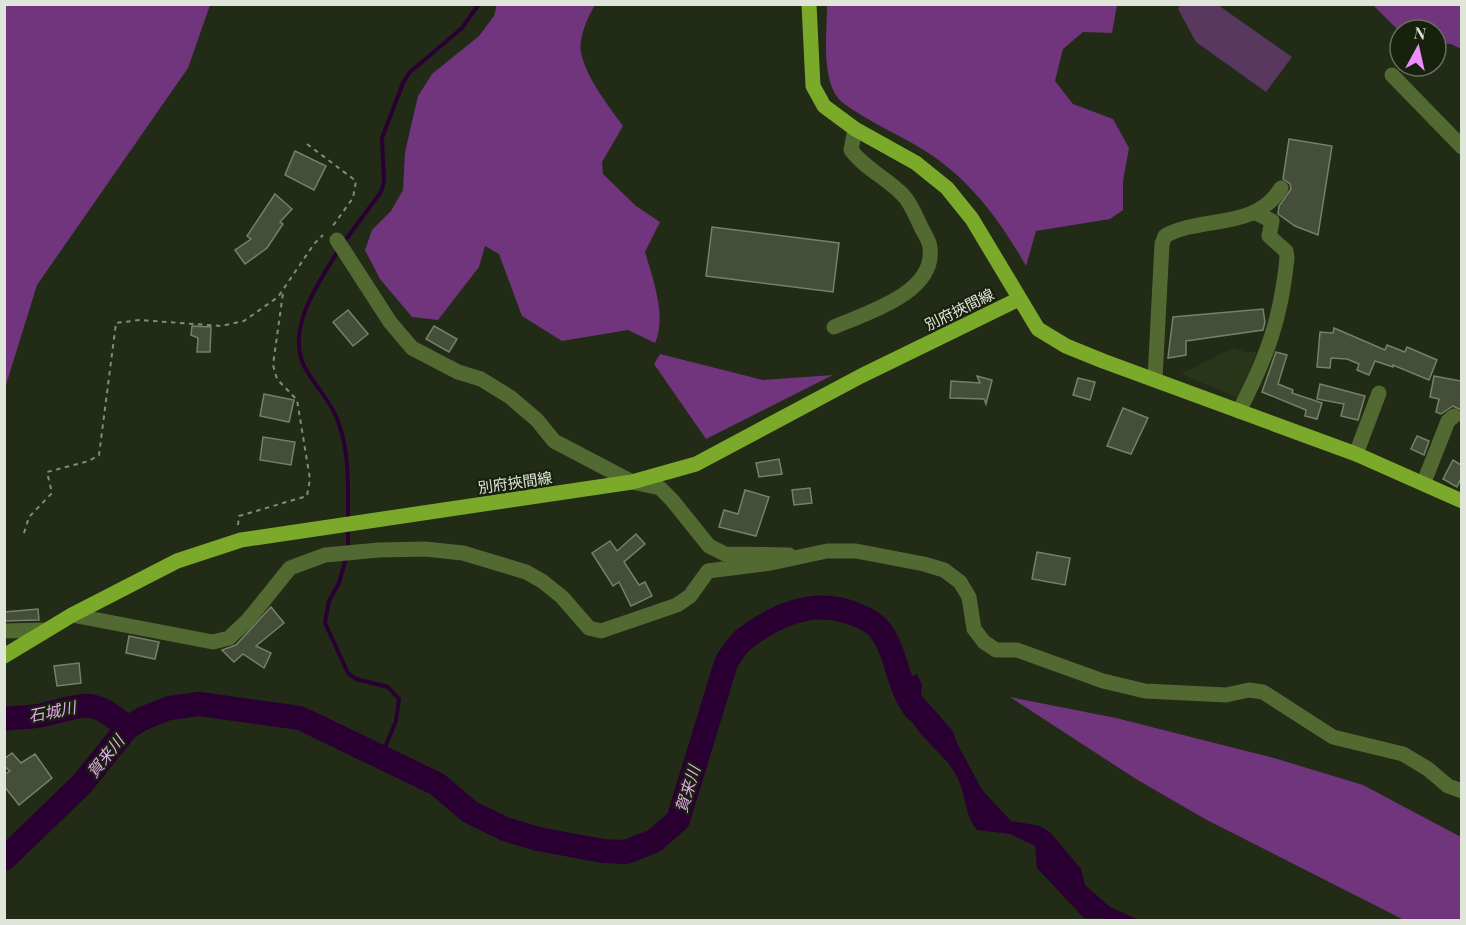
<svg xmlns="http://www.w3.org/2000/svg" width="1466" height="925" font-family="'Playfair Display','Noto Sans JP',serif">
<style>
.built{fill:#293519}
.green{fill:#593860}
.forest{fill:#70357c}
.water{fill:#2a0033}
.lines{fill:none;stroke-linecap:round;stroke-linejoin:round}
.stream{stroke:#2a0033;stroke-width:4}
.river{stroke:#2a0033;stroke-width:24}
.building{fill:#444e38;stroke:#758169;stroke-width:1.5}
.path{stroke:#838b7a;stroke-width:2;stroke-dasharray:4.5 4.5;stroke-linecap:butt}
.minor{stroke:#526932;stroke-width:15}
.primary{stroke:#7baa2b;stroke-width:15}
.labels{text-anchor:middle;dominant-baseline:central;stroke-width:4.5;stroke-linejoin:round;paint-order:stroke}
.street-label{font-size:15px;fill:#dfe5d8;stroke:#18210c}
.water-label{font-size:16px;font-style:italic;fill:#e6a6f3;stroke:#18210c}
</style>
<rect width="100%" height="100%" fill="#212b16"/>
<polygon class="built" points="1233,348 1246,352 1257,352 1238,398 1181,374"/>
<polygon class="green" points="1181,4 1218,5 1292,57 1266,92 1196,42 1178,9"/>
<g class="forest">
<polygon points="5,4 210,5 188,68 37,285 5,388"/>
<path d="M 497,4 L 595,5 C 588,16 578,39 581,53 C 587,79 608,105 623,126 L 602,162 L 603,174 L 636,206 L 660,222 L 645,252 C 653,279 667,317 655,343 L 628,330 L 562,341 L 522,316 L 499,254 L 485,246 L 479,267 L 438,320 L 412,317 L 380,279 L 365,250 L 372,230 L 391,211 L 403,190 L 405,152 L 418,96 L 432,74 L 479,36 L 494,16 Z"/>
<path d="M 827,5 L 1117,5 L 1112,33 L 1083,32 L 1063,49 L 1055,81 L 1073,104 L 1113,119 L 1129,148 L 1123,181 L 1123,210 L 1110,219 L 1036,231 L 1026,266 C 999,218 966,174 917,146 C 899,135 850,112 838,98 C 821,77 827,31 827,5 Z"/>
<polygon points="1373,5 1461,5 1461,49 1451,44 1436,43 1436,30 1400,30 1400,32"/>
<polygon points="660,354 763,380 833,375 706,439 654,364"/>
<polygon points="1010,697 1116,718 1274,758 1363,785 1461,837 1461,920 1404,920 1205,819 1136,779"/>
</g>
<path class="water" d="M 917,674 L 922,685 L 921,695 L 952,730 L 958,745 L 982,790 L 1011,821 L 1040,826 L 1051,833 L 1081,869 L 1085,885 L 1110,907 L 1139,920 L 1084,918 L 1037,868 L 1035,846 L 1010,834 L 977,830 C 965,816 966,796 958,779 C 949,760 934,749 920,733 C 909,720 901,700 896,684 Z"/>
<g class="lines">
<g class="stream">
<polyline points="344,242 381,192 384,182 382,138 403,83 409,73 462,28 479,4"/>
<path d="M 338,251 C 319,282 286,328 304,366 C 313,383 328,398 336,416 C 350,450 348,485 348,520"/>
<polyline points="348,550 348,528"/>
<polyline points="346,558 339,583 329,601 325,623 348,673 356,679 388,687 399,699 396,721 381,757"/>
</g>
<g class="river">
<path d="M 4,719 C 18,717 33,718 47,714 C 87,704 94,698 127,728"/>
<path d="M 4,859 L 82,784 L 127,728 L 142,719 L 169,708 L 199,704 L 300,718 L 437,784 L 470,812 L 505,829 L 538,839 L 603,851 L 626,852 L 654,841 L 678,820 L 726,663 C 731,655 736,646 743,640 C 776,614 817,597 857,615 C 865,618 875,623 880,630 C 898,654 897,687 916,710"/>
</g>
</g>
<g class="building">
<polygon points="1289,139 1332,146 1318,235 1295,226 1278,214 1279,206 1291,189 1290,184 1283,179"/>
<polygon points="295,151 326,166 314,190 285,175"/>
<polygon points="275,194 292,209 280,222 283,224 267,248 245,264 235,250 251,239 247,236"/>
<polygon points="712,227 839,243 833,292 706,276"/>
<polygon points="1263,309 1265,322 1263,330 1186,341 1186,355 1168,358 1173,317"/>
<polygon points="348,310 368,334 353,346 333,322"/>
<polygon points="192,326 211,327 210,352 197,352 198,338 191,335"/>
<polygon points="434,326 457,339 449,352 426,339"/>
<polygon points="1334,328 1385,350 1387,345 1405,352 1407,347 1437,360 1429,380 1393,365 1393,367 1375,361 1369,375 1357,370 1359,364 1347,359 1331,358 1330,368 1317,367 1320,332 1333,333"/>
<polygon points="1276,352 1287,355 1278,384 1293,390 1292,393 1322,403 1317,419 1305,416 1306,410 1262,392"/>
<polygon points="977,376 992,380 986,404 984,399 950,398 951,381 980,383"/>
<polygon points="1434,376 1461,381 1461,410 1453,406 1441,414 1436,412 1439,399 1430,397"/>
<polygon points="1078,378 1095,382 1090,400 1073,395"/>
<polygon points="1320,384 1365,396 1358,420 1341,416 1344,404 1317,399"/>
<polygon points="264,394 294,400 289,422 260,416"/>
<polygon points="1123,408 1148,418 1131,454 1107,446"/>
<polygon points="1417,436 1429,441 1424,455 1411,449"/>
<polygon points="263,437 295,442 291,465 260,460"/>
<polygon points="779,459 782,474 759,477 756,463"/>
<polygon points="1453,460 1461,465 1461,478 1457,487 1443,479"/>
<polygon points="810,488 812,503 794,505 792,490"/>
<polygon points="745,490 769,497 756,536 719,527 724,510 738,514"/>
<polygon points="636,534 645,544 624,562 639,585 645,582 652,596 631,606 619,582 613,586 592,553 610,541 617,551"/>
<polygon points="1037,552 1070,558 1065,585 1032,579"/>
<polygon points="271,607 284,623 256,646 271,653 264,668 243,654 234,662 222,650 236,645"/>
<polygon points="38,609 39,620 4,621 4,612"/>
<polygon points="129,636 159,642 155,659 126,653"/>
<polygon points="79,663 81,683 57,686 54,666"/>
<polygon points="12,753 21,763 35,754 52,778 19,805 4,786 4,775 10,771 4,766 4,759"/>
</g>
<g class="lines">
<g class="path">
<polyline points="307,144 356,181 353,198 332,227"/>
<polyline points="238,525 239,516 307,496 310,479 297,400 277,379 273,365 283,293"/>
<polyline points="24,533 29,517 52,493 47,472 89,461 99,455 116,323 140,320 221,326 244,321 278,297 314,244 323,235"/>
</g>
<g class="minor">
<polyline points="1392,75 1462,147"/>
<polyline points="337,240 390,322 412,348 458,372 481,379 510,397 537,420 554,441 632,482 660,488 672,500 709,546 725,554 789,555"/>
<path d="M 834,327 C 866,313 936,293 930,248 C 930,241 924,233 921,227 C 916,217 911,203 903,195 C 887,178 865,169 851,150 L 855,129"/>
<path d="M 1155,379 L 1162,244 L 1165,236 C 1202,215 1255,231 1281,188"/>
<path d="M 1239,411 C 1267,357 1281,319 1287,258 L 1286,251 L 1269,236 L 1272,221 L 1254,212"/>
<polyline points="1356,454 1379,393"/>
<polyline points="1424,482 1448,421 1454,416"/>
<polyline points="72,615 213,642 229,638 248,620 290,568 325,555 379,550 425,549 463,553 526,572 542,581 562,597 589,628 601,631 677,605 690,596 708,571 771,563 827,551 856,551 924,564 944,570 960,582 969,597 974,629 984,642 996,650 1017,650 1103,681 1145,691 1226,695 1249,690 1263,692 1333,737 1403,754 1428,769 1448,786 1462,791"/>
<polyline points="4,631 46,630"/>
</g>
<g class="primary">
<polyline points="809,4 813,86 824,106 855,129 916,163 947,188 972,219 1038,329 1066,346 1103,361 1356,454 1462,501"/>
<polyline points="4,656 72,615 177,561 241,540 632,482 696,464 861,376 1019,299"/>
</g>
</g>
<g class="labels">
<g class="street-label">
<text transform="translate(959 309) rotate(-26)">別府挾間線</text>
<text transform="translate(515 482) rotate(-8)">別府挾間線</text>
</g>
<g class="water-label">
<text transform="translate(52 711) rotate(-11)">石城川</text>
<text transform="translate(105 756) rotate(-51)">賀来川</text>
<text transform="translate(687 789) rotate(-73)">賀来川</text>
</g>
</g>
<rect width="1466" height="925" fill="none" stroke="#dfe5d8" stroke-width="12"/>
<g transform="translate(1418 48) rotate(8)"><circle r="28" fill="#18210c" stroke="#686f5e" stroke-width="1.5"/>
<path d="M0-4.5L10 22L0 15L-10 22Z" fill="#ea8dfd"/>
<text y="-9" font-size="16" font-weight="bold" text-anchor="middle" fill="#dfe5d8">N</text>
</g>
</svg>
